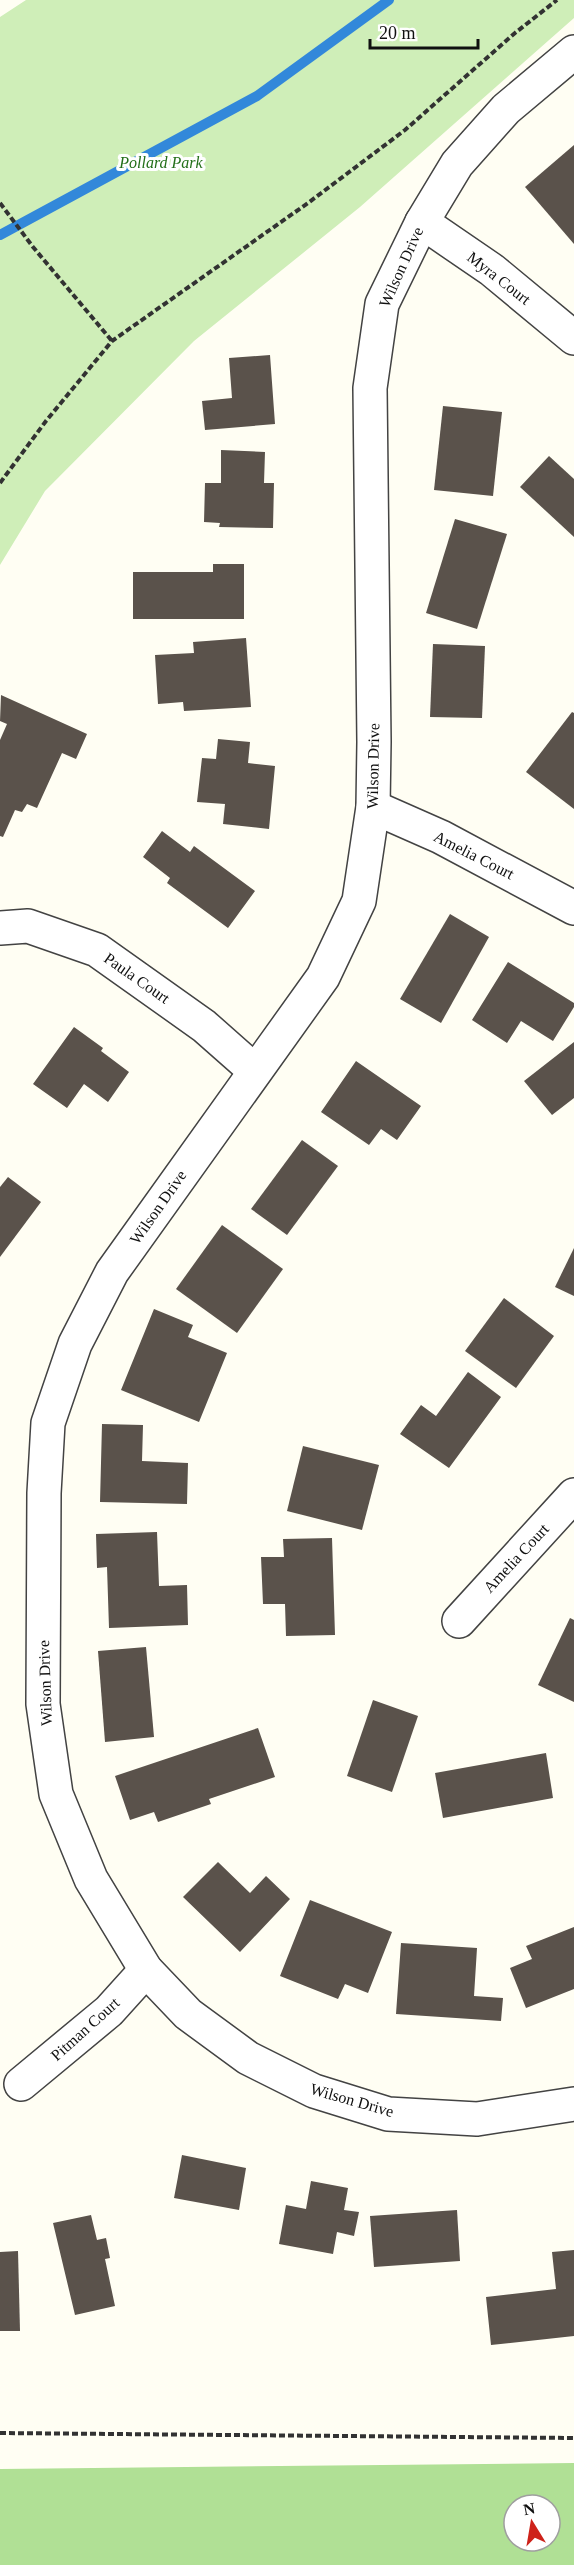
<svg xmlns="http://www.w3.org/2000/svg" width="574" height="2565" font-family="Georgia,serif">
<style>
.green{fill:#cfeeb8}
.forest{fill:#b0e095;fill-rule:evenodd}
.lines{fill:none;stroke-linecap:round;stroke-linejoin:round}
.stream{stroke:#3288da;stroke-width:10}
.building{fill:#5a524b}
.minor-casing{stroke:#434343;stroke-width:36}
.path{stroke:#323232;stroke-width:4;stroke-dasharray:6 3;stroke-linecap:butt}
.minor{stroke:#fff;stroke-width:33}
.labels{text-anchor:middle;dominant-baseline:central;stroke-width:6;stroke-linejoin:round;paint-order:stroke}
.park-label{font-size:16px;font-style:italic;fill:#236f19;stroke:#fff}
.street-label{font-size:16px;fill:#101010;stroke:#fff}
</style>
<rect width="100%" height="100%" fill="#fffef3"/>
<polygon class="green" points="26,0 574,0 574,18 360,207 194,341 45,491 0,565 0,17"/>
<path class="forest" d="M 574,2463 L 574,2565 L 0,2565 L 0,2469 ZM 514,2505 L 550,2505 L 550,2541 L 514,2541 Z"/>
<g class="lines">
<polyline class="stream" points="0,235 257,96 389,0"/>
</g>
<g class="building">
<polygon points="574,145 574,244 525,187"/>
<polygon points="270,355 275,424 205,430 202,401 232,398 229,358"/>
<polygon points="443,406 502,412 493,496 434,490"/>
<polygon points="221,450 265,452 264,483 274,483 273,528 219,527 220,523 204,522 205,483 221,483"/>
<polygon points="549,456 574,479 574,537 520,487"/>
<polygon points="455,519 507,534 477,629 426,613"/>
<polygon points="213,564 244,564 244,619 133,619 133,572 213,572"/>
<polygon points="246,638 251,707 184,711 183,702 158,704 155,655 194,653 193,642"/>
<polygon points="433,644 485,646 482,718 430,717"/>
<polygon points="1,695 87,734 76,759 62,753 37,808 27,804 22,812 15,810 3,837 0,836 0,740 7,724 0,721"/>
<polygon points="572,712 574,713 574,809 526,772"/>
<polygon points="218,739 250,742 248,763 275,766 269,829 223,824 225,804 197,802 202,758 216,759"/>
<polygon points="162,831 190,852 194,846 255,891 228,928 167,883 170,878 143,857"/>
<polygon points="450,914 489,937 441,1023 400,999"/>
<polygon points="508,962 574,1003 574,1007 553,1041 521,1021 507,1043 472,1020"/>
<polygon points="74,1027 103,1048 101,1051 129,1072 108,1102 84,1084 67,1108 33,1084"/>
<polygon points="574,1042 574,1098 552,1115 524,1081"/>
<polygon points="356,1061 421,1106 397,1140 381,1129 369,1145 321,1112"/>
<polygon points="302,1140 338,1166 287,1235 251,1209"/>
<polygon points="8,1177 41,1202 0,1257 0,1187"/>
<polygon points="222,1225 283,1269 237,1333 176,1289"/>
<polygon points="574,1248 574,1296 555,1287"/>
<polygon points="504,1298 554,1336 516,1388 465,1351"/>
<polygon points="154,1309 193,1325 188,1337 227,1353 199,1422 121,1390"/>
<polygon points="468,1372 501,1397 449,1468 400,1434 421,1405 436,1416"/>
<polygon points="102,1424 143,1425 142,1461 188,1463 187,1504 100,1502"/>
<polygon points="303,1446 379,1465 362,1530 287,1511"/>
<polygon points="157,1532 159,1586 187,1585 188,1625 109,1628 107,1567 97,1568 96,1534"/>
<polygon points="332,1538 335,1635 286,1636 285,1604 263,1604 261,1557 284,1557 283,1539"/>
<polygon points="570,1618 574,1620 574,1702 538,1685"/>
<polygon points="146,1647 154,1737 105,1742 98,1651"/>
<polygon points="373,1700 418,1716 392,1792 347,1776"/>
<polygon points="258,1728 275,1777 209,1799 211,1804 158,1822 154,1812 130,1820 115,1776"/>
<polygon points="546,1753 553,1798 443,1818 435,1773"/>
<polygon points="218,1862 250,1893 266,1876 290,1899 240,1952 183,1897"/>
<polygon points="310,1900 392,1932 368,1993 345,1984 338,1999 280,1976"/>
<polygon points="574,1927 574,1989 526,2008 510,1968 532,1959 526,1946"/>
<polygon points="401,1943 477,1948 474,1996 503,1998 501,2021 396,2014"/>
<polygon points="182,2155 246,2168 239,2210 174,2198"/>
<polygon points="311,2181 348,2188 344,2210 359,2212 354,2236 337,2232 333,2254 279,2244 286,2205 306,2209"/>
<polygon points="457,2210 460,2261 374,2267 370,2216"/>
<polygon points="91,2215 97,2240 106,2238 110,2258 105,2259 115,2306 75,2315 53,2223"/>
<polygon points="574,2250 574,2336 491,2345 486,2297 556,2289 552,2252"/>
<polygon points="18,2251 20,2331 0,2331 0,2252"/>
</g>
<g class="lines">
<g class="minor-casing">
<g id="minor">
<polyline points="574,52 506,109 457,164 422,222 382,304 370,388 374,742 373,807 359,901 323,977 112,1272 75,1344 48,1423 44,1493 43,1704 56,1794 91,1879 146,1970 188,2014 248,2058 314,2091 388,2114 477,2119 574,2104"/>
<polyline points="422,222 492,270 574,338"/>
<polyline points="373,807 441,837 574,908"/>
<polyline points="0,928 28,926 97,950 204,1026 255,1071"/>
<polyline points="459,1621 574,1495"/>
<polyline points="21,2084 109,2011 146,1970"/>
</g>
</g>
<g class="path">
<polyline points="0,203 33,247 112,341"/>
<polyline points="0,483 46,421 112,341 308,203 405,130 515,33 557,0"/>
<polyline points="0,2433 574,2438"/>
</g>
<use href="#minor" class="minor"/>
</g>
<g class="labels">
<g class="park-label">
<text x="161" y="162">Pollard Park</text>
</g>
<g class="street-label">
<text transform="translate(401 267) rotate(-66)">Wilson Drive</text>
<text transform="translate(499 278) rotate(38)">Myra Court</text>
<text transform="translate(373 766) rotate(-89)">Wilson Drive</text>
<text transform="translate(474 855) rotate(27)">Amelia Court</text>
<text transform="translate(137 978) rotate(35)">Paula Court</text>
<text transform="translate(158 1207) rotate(-55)">Wilson Drive</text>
<text transform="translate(516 1558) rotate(-47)">Amelia Court</text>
<text transform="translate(45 1683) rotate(-92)">Wilson Drive</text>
<text transform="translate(85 2029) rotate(-42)">Pitman Court</text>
<text transform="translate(352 2100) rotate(16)">Wilson Drive</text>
</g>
</g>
<g transform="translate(532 2523) rotate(349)"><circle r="28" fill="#ffffff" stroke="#9f9f9f" stroke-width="1.5"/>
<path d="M0-4.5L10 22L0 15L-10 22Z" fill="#ce221a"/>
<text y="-9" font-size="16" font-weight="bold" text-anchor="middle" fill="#101010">N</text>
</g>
<path d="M370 39v9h108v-9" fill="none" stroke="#101010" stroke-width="3"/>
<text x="379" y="39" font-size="18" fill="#101010" stroke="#ffffff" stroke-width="4.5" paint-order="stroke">20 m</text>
</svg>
